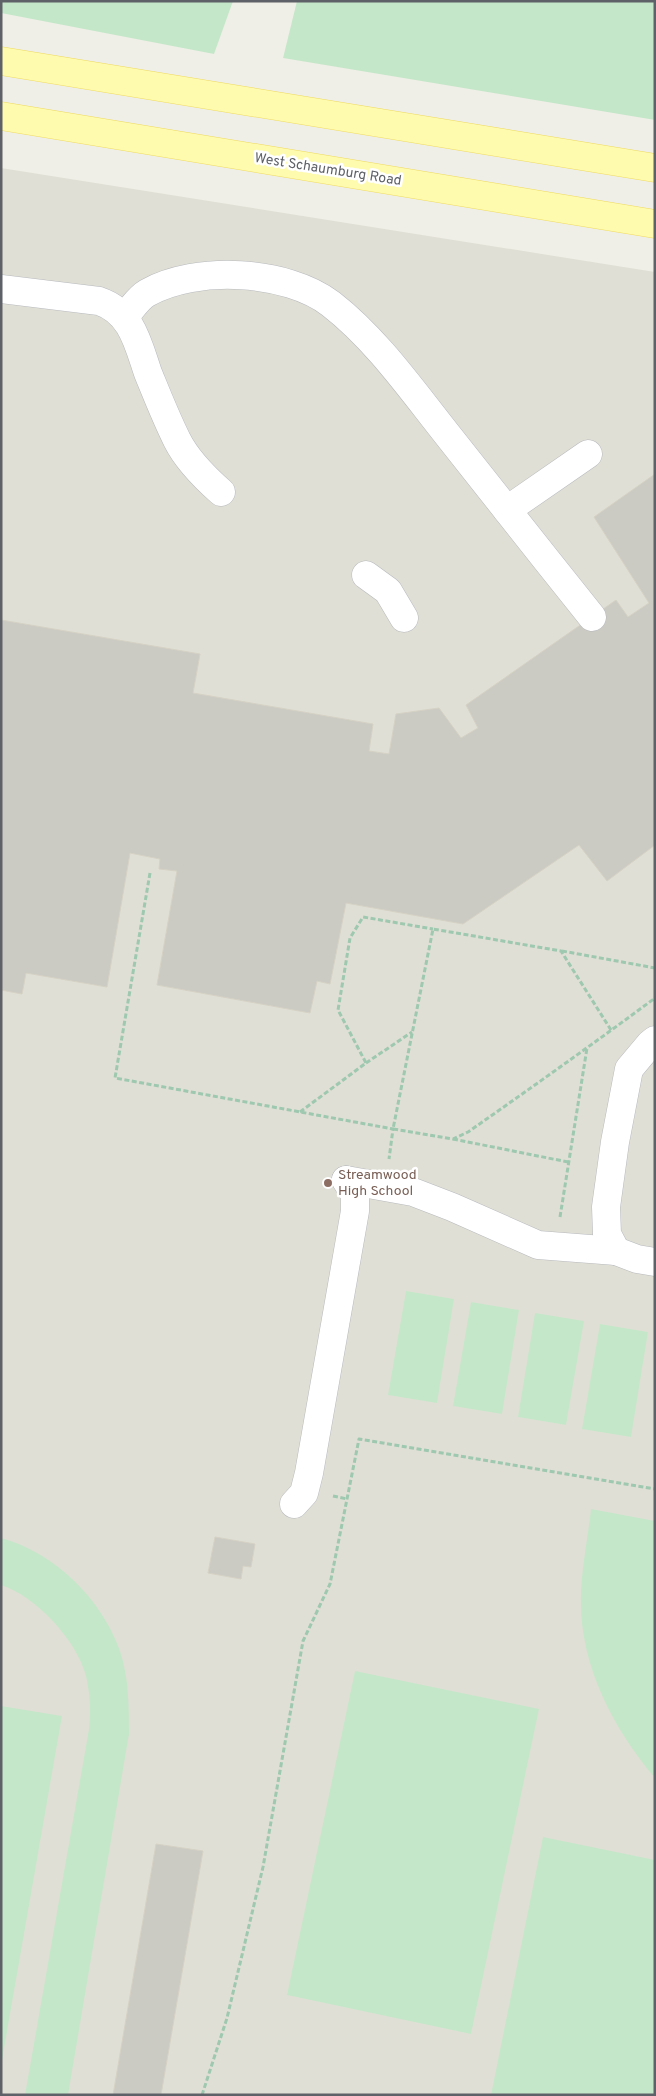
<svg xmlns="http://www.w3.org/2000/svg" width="656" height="2096" font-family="Overpass,sans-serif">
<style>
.education{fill:#e0dfd5}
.green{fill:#c5e7c9}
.building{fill:#cbcac3;stroke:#d5d2c5}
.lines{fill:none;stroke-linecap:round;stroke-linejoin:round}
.minor-casing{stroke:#b7b9bd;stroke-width:29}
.major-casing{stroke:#efda61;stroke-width:29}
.path{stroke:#9ec8af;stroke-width:3;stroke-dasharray:5 2.5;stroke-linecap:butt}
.minor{stroke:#fff;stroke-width:28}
.major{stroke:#fefbaf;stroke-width:28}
.education-dot{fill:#8d6e63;stroke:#fff;stroke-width:2}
.labels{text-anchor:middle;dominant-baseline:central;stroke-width:5;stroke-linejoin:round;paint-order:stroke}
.street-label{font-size:14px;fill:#5e6167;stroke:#fff}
.education-label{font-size:14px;fill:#785e54;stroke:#fff;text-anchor:start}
</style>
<rect width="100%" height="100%" fill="#f0efe7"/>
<polygon class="education" points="1,168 655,272 655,2095 1,2095"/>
<g class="green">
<polygon points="2,1 233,1 214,54 1,13"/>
<polygon points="297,1 655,1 655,120 283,58"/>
<polygon points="406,1291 454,1299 437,1403 388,1395"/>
<polygon points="471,1302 519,1310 502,1414 453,1406"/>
<polygon points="535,1313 584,1321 566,1425 518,1417"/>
<polygon points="600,1324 648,1332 631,1437 582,1429"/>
<path d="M 591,1509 L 655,1521 L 655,1778 C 612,1727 578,1662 581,1593 C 582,1565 588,1537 591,1509 Z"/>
<path d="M 1,1538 C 54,1552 102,1599 120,1651 C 129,1678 129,1706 129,1734 L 68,2095 L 25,2095 L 89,1729 C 91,1711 90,1693 86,1676 C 77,1641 36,1596 1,1585 Z"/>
<polygon points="355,1671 539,1709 471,2034 287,1995"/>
<polygon points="1,1706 62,1716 1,2066"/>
<polygon points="543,1837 655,1860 655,2095 491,2095"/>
</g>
<g class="building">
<polygon points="655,474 655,845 607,881 579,845 463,924 346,903 330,984 317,981 310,1013 157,985 177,871 159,869 160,859 130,853 107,987 26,973 22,994 1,990 1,620 200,654 193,693 373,724 369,751 389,754 396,714 439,708 461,738 478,728 466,705 616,600 628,617 649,603 594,517"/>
<polygon points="215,1537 255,1544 251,1567 243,1566 241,1579 208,1573"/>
<polygon points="156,1844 203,1851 161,2095 113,2095"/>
</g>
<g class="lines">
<g class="minor-casing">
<g id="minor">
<path d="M 1,289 L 99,301 C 132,312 138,344 148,373 C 157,395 166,418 177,440 C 187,460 204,477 221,492"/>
<path d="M 124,317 C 131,310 138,298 147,293 C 196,265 287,270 331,304 C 376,339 411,389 446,433 C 495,495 543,556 592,617"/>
<polyline points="507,510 588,454"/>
<polyline points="366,575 388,591 404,618"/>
<polyline points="655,1040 650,1044 629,1069 615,1142 606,1207 607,1234 616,1251 637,1259 655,1262"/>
<polyline points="346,1180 413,1192 452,1207 538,1245 616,1251"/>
<polyline points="294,1504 304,1493 309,1473 355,1211 355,1195 346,1180"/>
</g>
</g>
<g class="major-casing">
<g id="major">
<polyline points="1,61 655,168"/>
<polyline points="1,116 655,224"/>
</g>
</g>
<g class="path">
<polyline points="150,873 115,1078 393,1129 389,1159"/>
<polyline points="562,951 655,968"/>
<path d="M 611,1030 L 561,951 L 433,929 L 393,1129 L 453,1139 L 468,1132 C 531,1088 593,1044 655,998"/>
<polyline points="366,1063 412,1032"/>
<polyline points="300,1112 366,1063 338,1010 350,938 363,917 433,929"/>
<polyline points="453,1139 568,1162"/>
<polyline points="560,1217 587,1048"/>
<polyline points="333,1496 347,1499"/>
<polyline points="202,2095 227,2018 263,1867 303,1641 330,1584 359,1439 655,1489"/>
</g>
<use href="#minor" class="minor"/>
<use href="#major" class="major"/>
</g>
<circle class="education-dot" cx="328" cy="1183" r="5"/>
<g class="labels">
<g class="street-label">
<text transform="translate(328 170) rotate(9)">West Schaumburg Road</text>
</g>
<g class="education-label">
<text x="338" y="1175">Streamwood<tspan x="338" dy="16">High School</tspan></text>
</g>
</g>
<rect width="656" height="2096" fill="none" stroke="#5e6167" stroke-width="5"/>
</svg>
